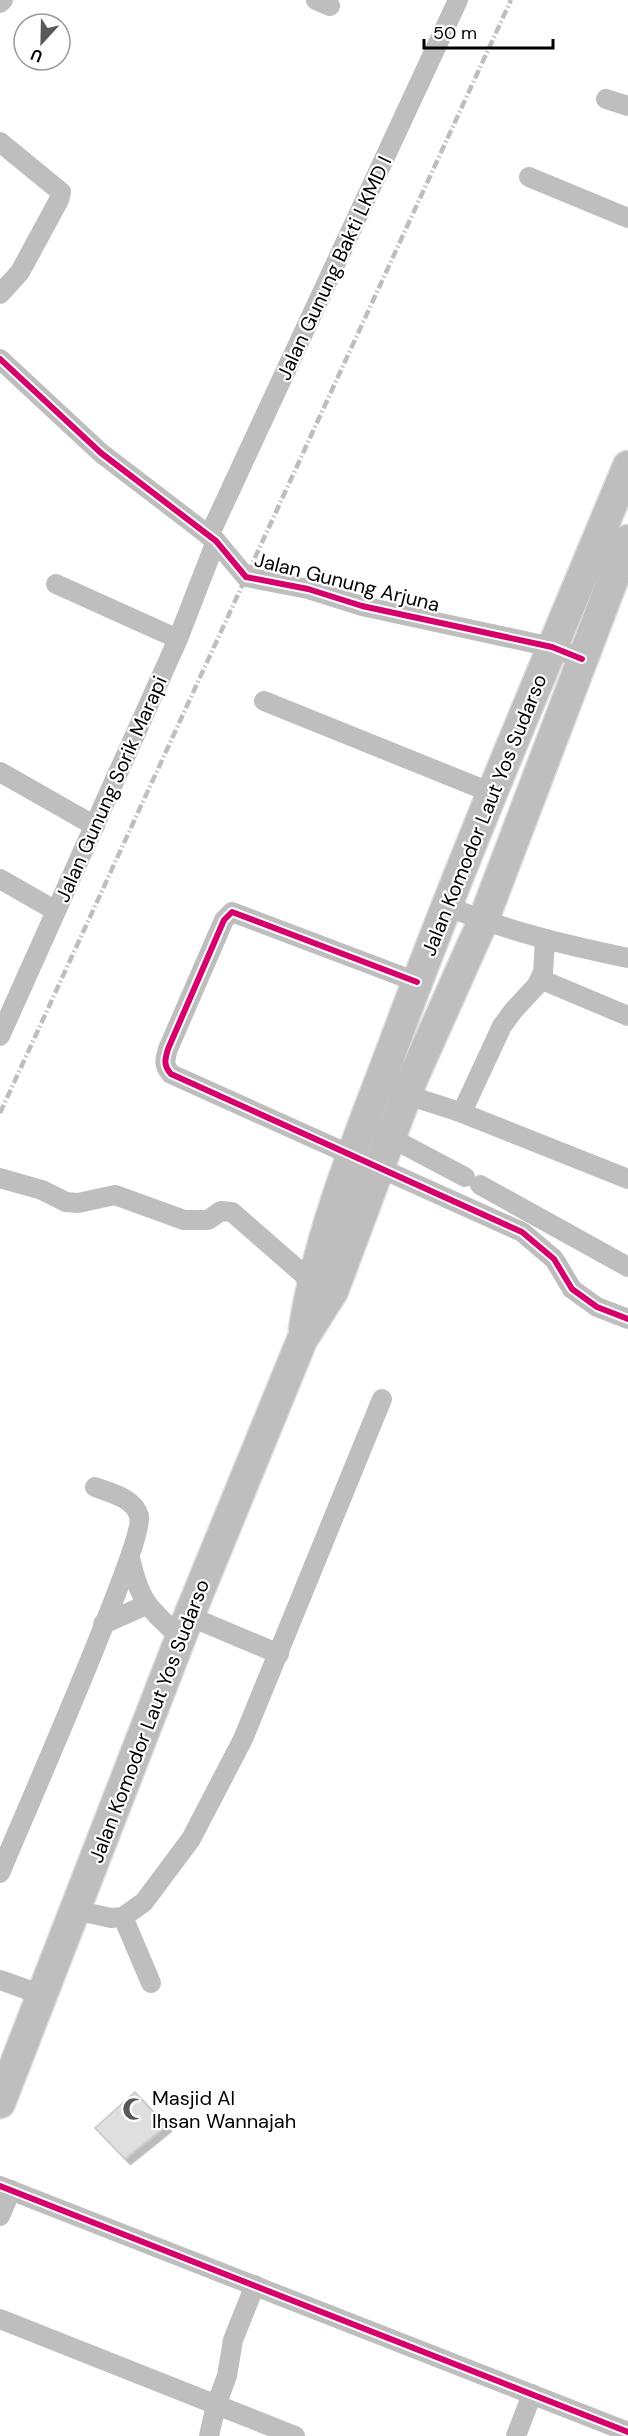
<svg xmlns="http://www.w3.org/2000/svg" width="628" height="2436" font-family="'DM Sans',sans-serif">
<style>
.building{fill:#dfdfdf;stroke:#c7c7c7;stroke-width:1.5;filter:url(#shadow)}
.lines{fill:none;stroke-linecap:round;stroke-linejoin:round}
.highway-casing{stroke:#dbdbdb;stroke-width:33}
.minor{stroke:#bebebe;stroke-width:20}
.highway{stroke:#bebebe;stroke-width:30}
.rail{stroke:#bebebe;stroke-width:4.5;stroke-dasharray:9 3 1.5 3;stroke-linecap:butt}
.cycleway-casing{stroke:#fff;stroke-width:10}
.cycleway{stroke:#d6006c;stroke-width:6}
.labels{text-anchor:middle;dominant-baseline:central;stroke-width:4.5;stroke-linejoin:round;paint-order:stroke}
.street-label{font-size:20px;fill:#000;stroke:#fff}
.poi-label{font-size:20px;fill:#000;stroke:#fff;text-anchor:start}
</style>
<defs>
<filter id="shadow"><feDropShadow dx="5.5" dy="5.5" stdDeviation="0" flood-color="#0004"/></filter>
</defs>
<rect width="100%" height="100%" fill="#fff"/>
<polygon class="building" points="135,2092 166,2126 125,2159 95,2128"/>
<g class="lines">
<g class="highway-casing">
<g id="highway">
<path d="M 304,1329 C 320,1226 362,1130 398,1033 C 469,842 550,654 628,466"/>
<polyline points="0,2103 189,1616 302,1340 333,1291 412,1080 483,921 628,540"/>
</g>
</g>
<g class="minor">
<polyline points="316,0 330,6"/>
<polyline points="0,3 3,0"/>
<polyline points="606,99 628,106"/>
<polyline points="0,142 61,192 59,200 20,272 0,294"/>
<polyline points="529,177 628,218"/>
<polyline points="0,359 101,453 216,541 246,577 308,589 362,606 552,647 582,659"/>
<polyline points="209,536 458,0"/>
<polyline points="56,584 178,639"/>
<polyline points="264,701 492,793"/>
<polyline points="0,772 95,826"/>
<polyline points="0,879 56,911"/>
<path d="M 447,906 C 506,931 566,945 628,958"/>
<polyline points="540,979 628,1016"/>
<path d="M 417,982 L 232,912 L 224,920 L 168,1049 C 165,1059 163,1065 171,1074 L 522,1232 L 554,1259 L 572,1289 L 597,1307 L 628,1319"/>
<polyline points="0,1036 178,639 216,541"/>
<polyline points="407,1095 457,1111 464,1108 502,1026 513,1011 537,985 543,972 545,941"/>
<polyline points="457,1111 628,1179"/>
<polyline points="380,1132 465,1177"/>
<polyline points="0,1178 42,1190 66,1202 78,1203 115,1195 184,1220 208,1220 221,1211 232,1212 311,1281 323,1286"/>
<polyline points="480,1185 628,1267"/>
<path d="M 130,1558 C 140,1603 149,1608 181,1638"/>
<polyline points="189,1616 279,1654"/>
<polyline points="103,1624 146,1605"/>
<path d="M 0,1873 C 18,1829 146,1540 139,1516 C 134,1498 111,1493 95,1487"/>
<polyline points="75,1910 111,1918 123,1917 144,1902 191,1839 243,1739 382,1399"/>
<polyline points="123,1917 151,1983"/>
<polyline points="0,1980 42,1995"/>
<polyline points="0,2186 628,2432"/>
<polyline points="0,2216 11,2190"/>
<polyline points="0,2319 295,2436"/>
<polyline points="209,2436 216,2405 227,2376 233,2340 255,2285"/>
<polyline points="516,2436 532,2394"/>
</g>
<use href="#highway" class="highway"/>
<polyline class="rail" points="0,1113 511,0"/>
<g class="cycleway-casing">
<g id="cycleway">
<polyline points="0,359 101,453 216,541 246,577 308,589 362,606 552,647 582,659"/>
<path d="M 417,982 L 232,912 L 224,920 L 168,1049 C 165,1059 163,1065 171,1074 L 522,1232 L 554,1259 L 572,1289 L 597,1307 L 628,1319"/>
<polyline points="0,2186 628,2432"/>
</g>
</g>
<use href="#cycleway" class="cycleway"/>
</g>
<defs>
<g id="mosque-bare" transform="scale(1.8)"><path d="M3.5-4.9A6 6 0 1 0 3.5 4.9A5 5 0 1 1 3.5-4.9Z" fill="#595959" stroke="#fff" stroke-width="2.5" paint-order="stroke"/></g>
</defs>
<g fill-rule="evenodd">
<use href="#mosque-bare" x="134" y="2109"/>
</g>
<g class="labels">
<g class="street-label">
<text transform="translate(334 268) rotate(-65)">Jalan Gunung Bakti LKMD I</text>
<text transform="translate(347 582) rotate(14)">Jalan Gunung Arjuna</text>
<text transform="translate(111 789) rotate(-66)">Jalan Gunung Sorik Marapi</text>
<text transform="translate(484 815) rotate(-68)">Jalan Komodor Laut Yos Sudarso</text>
<text transform="translate(149 1721) rotate(-69)">Jalan Komodor Laut Yos Sudarso</text>
</g>
<g class="poi-label">
<text x="152" y="2098">Masjid Al<tspan x="152" dy="23">Ihsan Wannajah</tspan></text>
</g>
</g>
<g transform="translate(42 42) rotate(202)"><circle r="28" fill="#ffffff" stroke="#999999" stroke-width="1.5"/>
<path d="M0-4.5L10 22L0 15L-10 22Z" fill="#595959"/>
<text y="-9" font-size="16" font-weight="bold" text-anchor="middle" fill="#000000">U</text>
</g>
<path d="M424 39v9h129v-9" fill="none" stroke="#000000" stroke-width="3"/>
<text x="433" y="39" font-size="18" fill="#000000" stroke="#ffffff" stroke-width="4.5" paint-order="stroke">50 m</text>
</svg>
